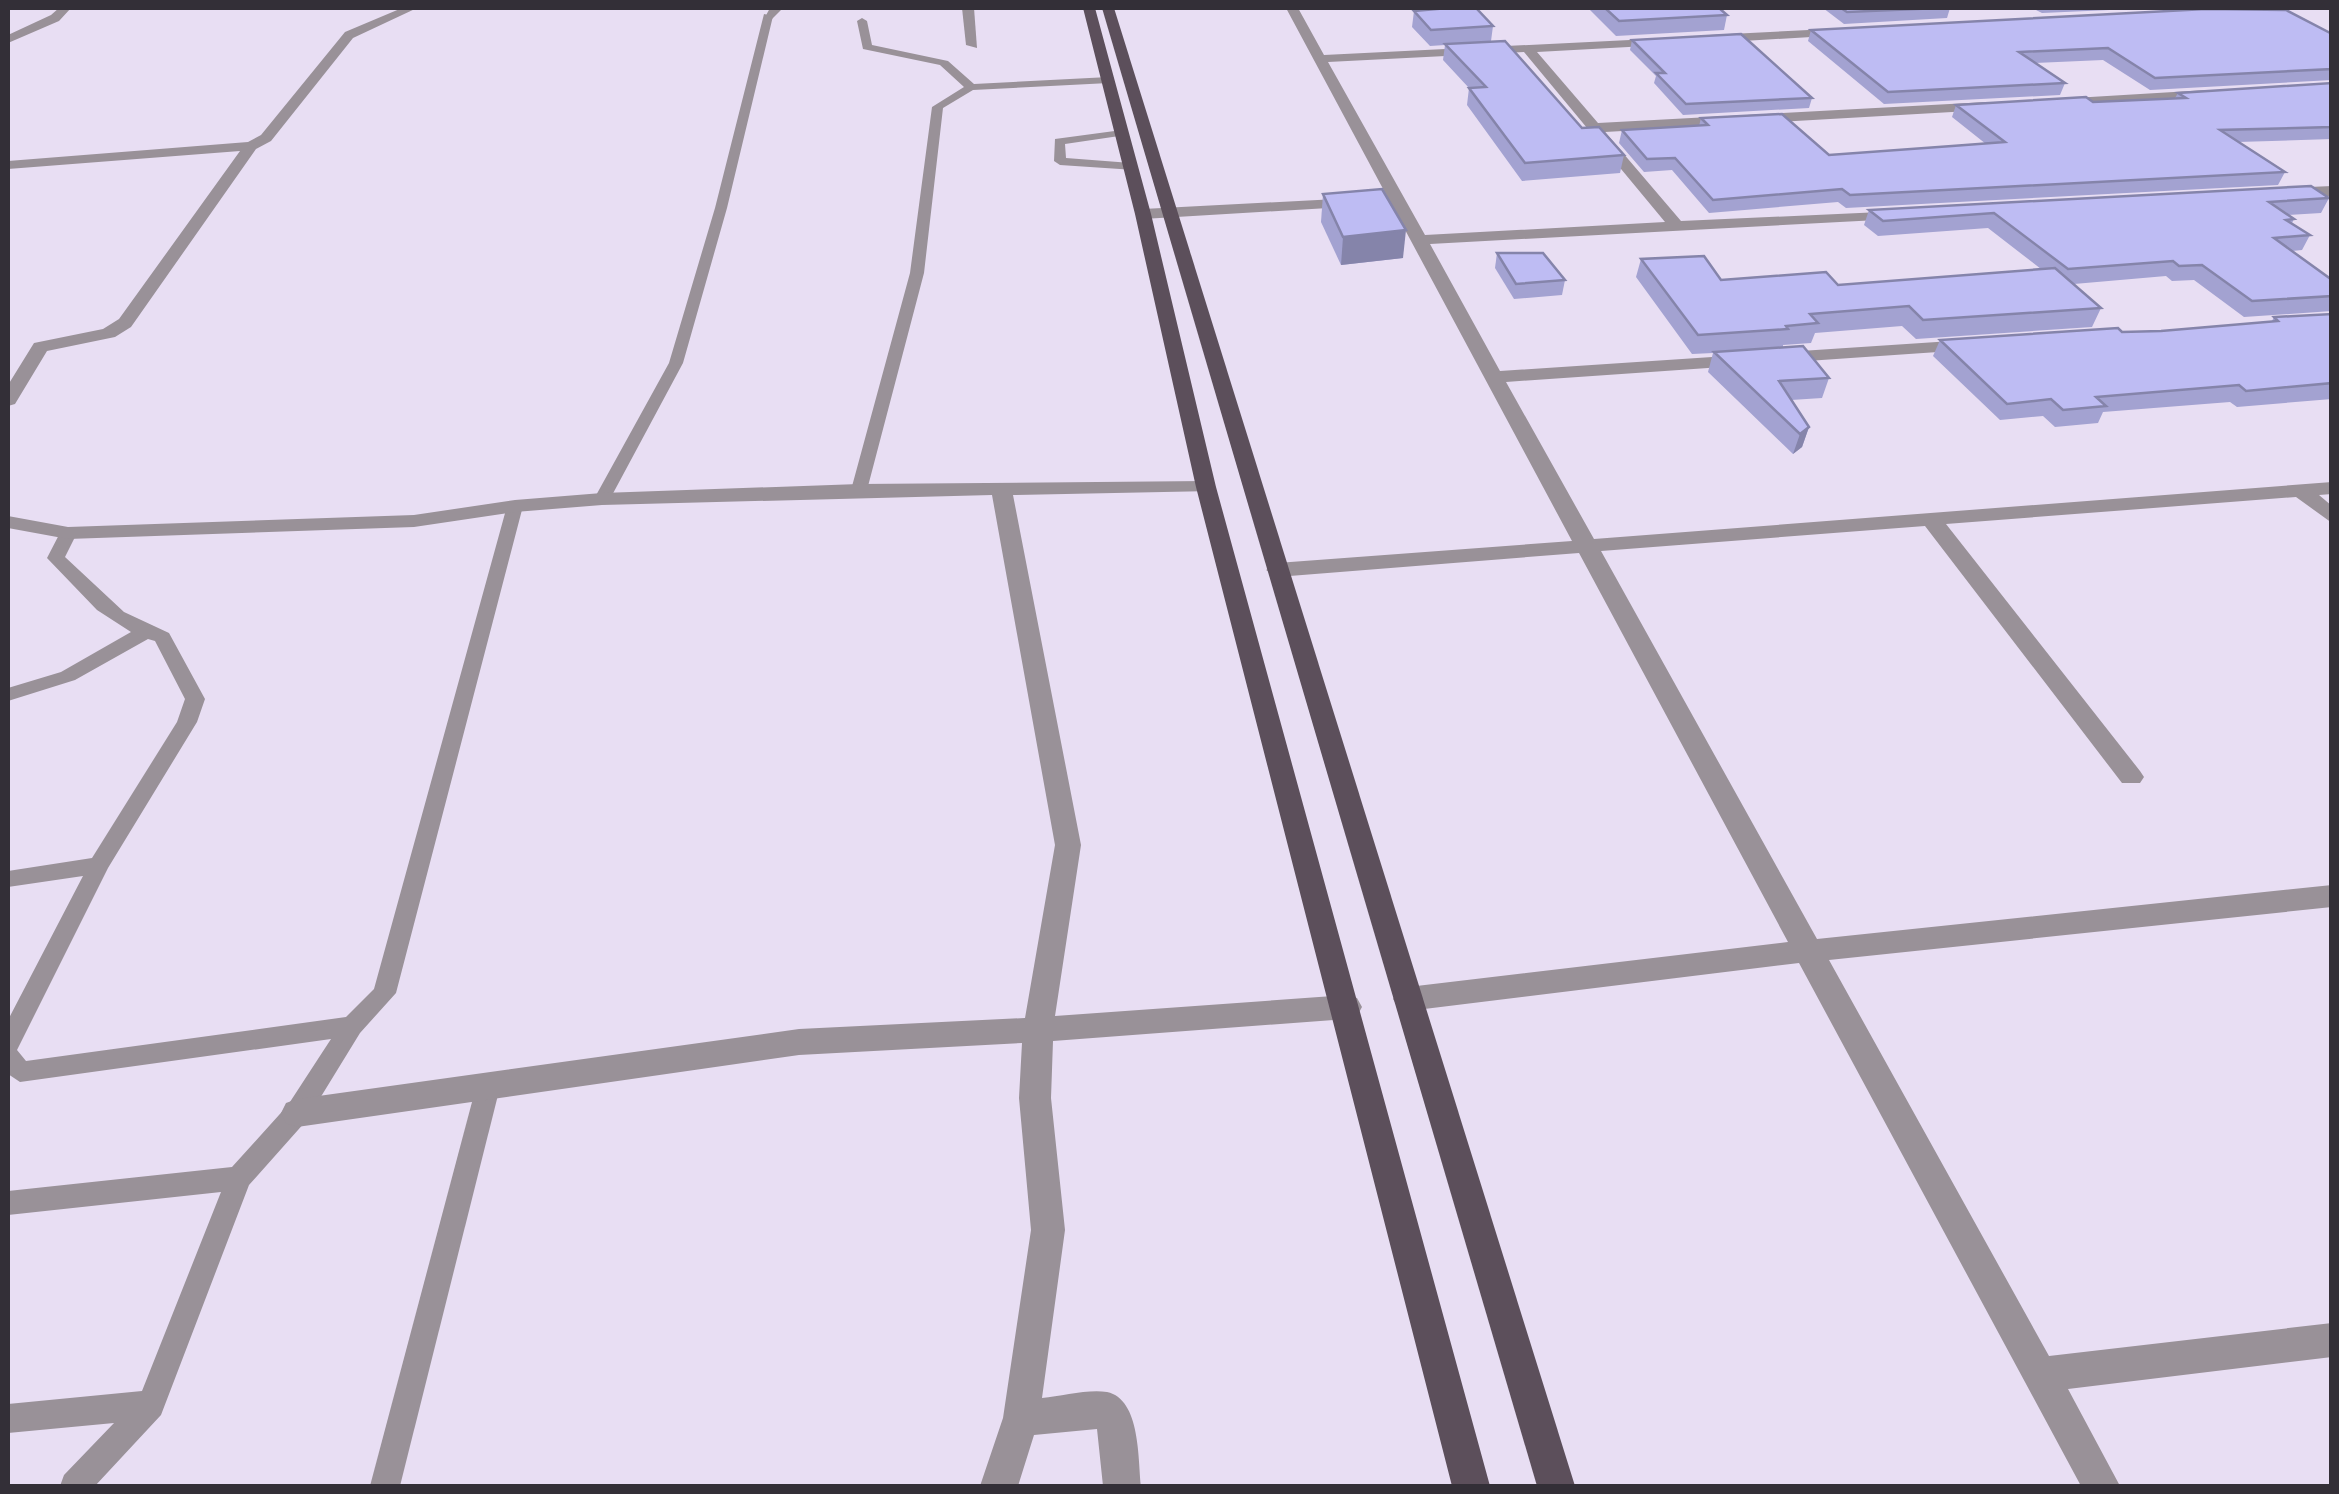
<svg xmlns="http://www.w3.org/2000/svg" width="2339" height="1494" font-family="'Work Sans',sans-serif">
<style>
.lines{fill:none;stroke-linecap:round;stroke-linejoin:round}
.service{fill:#999198;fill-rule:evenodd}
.minor{fill:#999198;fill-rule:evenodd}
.primary{fill:#5c4f5b;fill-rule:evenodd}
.wall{fill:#a3a2d1}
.shaded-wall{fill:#8584aa}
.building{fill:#bebcf3;stroke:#8584aa;stroke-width:2.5}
</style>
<rect width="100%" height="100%" fill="#e8def3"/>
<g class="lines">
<g class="service">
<polygon points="764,14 773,16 727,208 683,363 610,499 608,503 596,503 594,499 669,363 715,208"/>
<polygon points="862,18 867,21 872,45 948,61 974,84 1109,77 1114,80 1109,83 973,90 943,108 924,273 867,490 859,495 851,490 910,273 932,107 964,87 940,65 863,49 857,21"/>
<polygon points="1122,130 1128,133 1126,135 1065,144 1066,158 1131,163 1137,167 1135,170 1060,165 1054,161 1055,139"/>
<polygon points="515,501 523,506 396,993 360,1033 306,1121 249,1185 161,1415 95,1486 60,1486 64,1475 114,1423 8,1433 8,1404 142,1391 221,1192 8,1215 8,1191 232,1167 288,1105 331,1039 20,1082 8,1074 8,1020 83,876 8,887 8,871 92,858 177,722 185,699 155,641 148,639 75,680 8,701 8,688 61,672 131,632 97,610 47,558 62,529 74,529 77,533 65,557 124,612 169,633 205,699 197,722 108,868 17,1050 26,1061 346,1017 374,989 507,506"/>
<polygon points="488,1076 497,1080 500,1087 400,1486 370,1486 476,1087 479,1080"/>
</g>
<g class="minor">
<polygon points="59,8 71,8 59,21 8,43 8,35 51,15"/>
<polygon points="402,8 417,8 353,38 271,141 256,149 131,327 115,337 47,351 15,404 8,406 8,385 34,343 103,329 119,319 240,151 8,169 8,161 248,142 261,135 345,32"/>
<polygon points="770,8 783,8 772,19 764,19"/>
<polygon points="962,8 974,8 977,48 966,45"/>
<path d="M 1286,8 L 1298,8 L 1324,55 L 1670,38 L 1671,41 L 1665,45 L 1537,52 L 1598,123 L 1987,102 L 1994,106 L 1987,110 L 1605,132 L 1681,221 L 1903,211 L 1905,214 L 1897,219 L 1430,244 L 1500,371 L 1967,340 L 1976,345 L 1967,350 L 1506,382 L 1594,539 L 2332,482 L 2332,494 L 2319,495 L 2332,506 L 2332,523 L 2296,497 L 1946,524 L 2140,771 L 2144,777 L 2140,783 L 2122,783 L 1925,526 L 1601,551 L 1817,939 L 2332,885 L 2332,907 L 1829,960 L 2049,1356 L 2332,1323 L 2332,1357 L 2068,1389 L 2120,1486 L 2081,1486 L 1799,963 L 1408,1011 L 1398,1007 L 1393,999 L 1398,991 L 1408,987 L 1788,942 L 1579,553 L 1277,577 L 1266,570 L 1277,563 L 1572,541 ZM 1524,52 L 1665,222 L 1425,235 L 1328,62 Z"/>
<polygon points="2213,8 2283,8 2277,12 2214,15 2208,11"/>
<polygon points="1849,28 1851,31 1845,35 1710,43 1704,39 1710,35"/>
<polygon points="2207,90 2212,91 2212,97 2057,107 2050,103 2057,99"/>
<polygon points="2332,186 2332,196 2287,198 2279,193 2287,188"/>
<polygon points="1356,198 1364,203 1362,206 1143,219 1135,214 1143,209"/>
<path d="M 1206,481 L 1216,487 L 1213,491 L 1013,495 L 1081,845 L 1055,1016 L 1347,995 L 1357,998 L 1362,1007 L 1357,1016 L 1347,1019 L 1053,1041 L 1051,1098 L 1065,1230 L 1042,1398 C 1062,1396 1088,1389 1107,1392 C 1141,1399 1138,1461 1141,1486 L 1103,1486 L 1097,1429 L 1034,1435 L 1018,1486 L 980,1486 L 1003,1418 L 1031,1230 L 1019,1098 L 1022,1043 L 799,1055 L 297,1127 L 286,1123 L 281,1113 L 286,1103 L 297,1099 L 799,1029 L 1025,1018 L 1055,845 L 992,495 L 602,505 L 515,512 L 414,527 L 68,539 L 8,528 L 8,516 L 68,527 L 414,515 L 515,500 L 602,493 L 859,484 Z"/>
</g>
<g class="primary">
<polygon points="1083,8 1095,8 1151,214 1216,487 1490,1486 1452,1486 1196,487 1135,214"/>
<polygon points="1102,8 1114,8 1575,1486 1537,1486"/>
</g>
</g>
<g class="wall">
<polygon points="1588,8 1719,8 1727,15 1724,30 1616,36"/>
<polygon points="1823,8 1950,8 1947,18 1844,24"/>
<polygon points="2032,8 2155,8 2042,13"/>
<polygon points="1414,11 1493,26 1491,41 1582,128 1624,155 1620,173 1522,181 1467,105 1469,88 1443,60 1445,45 1430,46 1412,27"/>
<polygon points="1811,30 2332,34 2332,80 2150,90 2103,60 2035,63 2065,83 2060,95 1884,104 1808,41"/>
<polygon points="1632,40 1812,98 1809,108 1683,115 1654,83 1656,76 1630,50"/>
<polygon points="2332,83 2332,139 2238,142 2285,172 2278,185 1846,208 1838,202 1709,213 1672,170 1644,172 1619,143 1622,130 1699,126 1701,118 1829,155 1986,144 1952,117 1956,105 2093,102 2175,98 2178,93"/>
<polygon points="1323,194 1403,258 1341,265 1321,222"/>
<polygon points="2329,198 2321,213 2288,215 2294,219 2292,223 2310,235 2302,250 2292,251 2332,280 2332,311 2244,317 2194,280 2172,281 2166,276 2074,284 2101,308 2092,327 1916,339 1902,326 1815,333 1811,343 1783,345 1783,347 1829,378 1822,398 1791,400 1809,427 1802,447 1793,454 1708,372 1713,353 1692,354 1636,277 1641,259 1721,280 1838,285 2041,269 1988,228 1878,236 1864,225 1869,210"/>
<polygon points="1497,253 1565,280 1562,295 1514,299 1495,268"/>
<polygon points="2332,314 2332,399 2237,407 2230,402 2103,412 2098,423 2055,427 2043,416 2000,420 1933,356 1940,340 2161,331 2272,321 2274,317"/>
</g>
<g class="shaded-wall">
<polygon points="1406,230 1403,258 1341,265 1343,237"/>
<polygon points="1809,427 1802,447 1793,454 1800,434"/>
</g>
<g class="building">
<polygon points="1448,8 1476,8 1493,26 1431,30 1414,11"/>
<polygon points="1605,8 1719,8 1727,15 1619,21"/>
<polygon points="1841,8 1940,8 1847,12"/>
<polygon points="2206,9 2286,10 2332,34 2332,69 2155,78 2108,48 2019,52 2065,83 1888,92 1811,30"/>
<polygon points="1741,34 1812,98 1686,104 1656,73 1665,73 1632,40"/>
<polygon points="1505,41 1582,128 1599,127 1624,155 1525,163 1469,88 1486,87 1445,44"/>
<polygon points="2332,83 2332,127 2220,130 2285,172 1850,195 1842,189 1713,200 1675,158 1647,159 1622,130 1708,125 1701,118 1782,114 1829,155 1952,146 2005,142 1956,105 2086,97 2093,102 2186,98 2178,93"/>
<polygon points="2311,186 2329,198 2269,202 2294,219 2286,220 2310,235 2274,238 2332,280 2332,296 2252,301 2202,265 2179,266 2173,261 2068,269 1994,213 1883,221 1869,210"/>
<polygon points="1382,189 1406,230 1343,237 1323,194"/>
<polygon points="1497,253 1543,253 1565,280 1516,284"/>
<polygon points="1704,256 1721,280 1826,272 1838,285 2055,268 2101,308 1923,320 1909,306 1810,314 1818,323 1786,326 1788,329 1698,335 1641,259"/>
<polygon points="2332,314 2332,383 2246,391 2239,385 2096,397 2106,406 2063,410 2051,399 2007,404 1940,340 2118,328 2122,332 2161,331 2278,321 2274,317"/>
<polygon points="1803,346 1829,378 1779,381 1809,427 1800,434 1714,352"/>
</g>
<rect width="2339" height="1494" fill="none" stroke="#332f37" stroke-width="20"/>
</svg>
